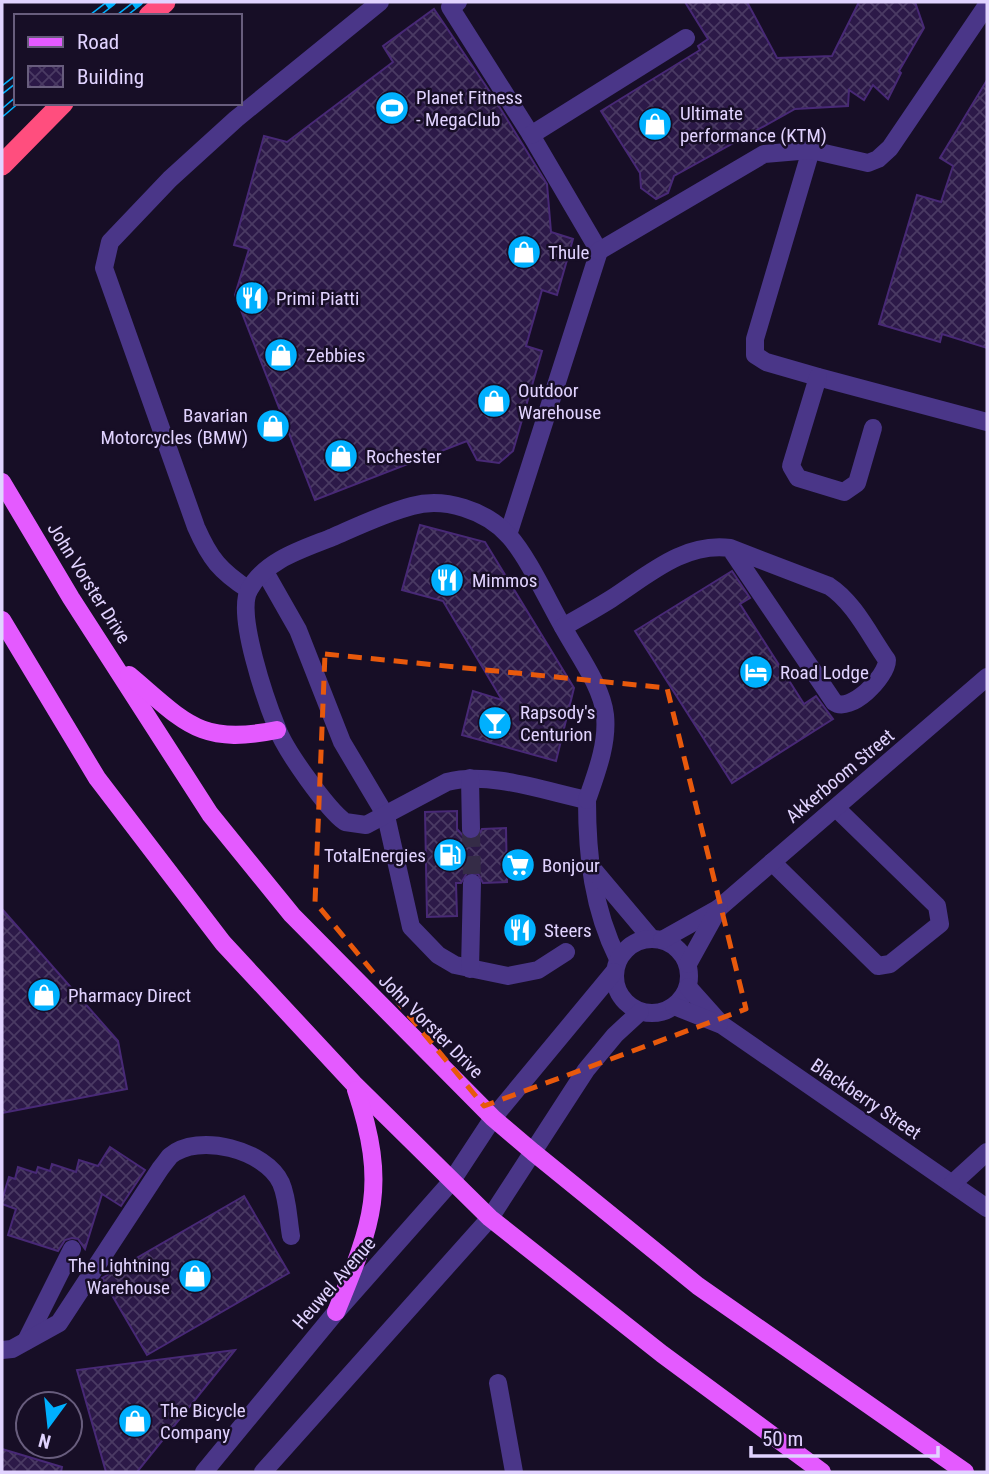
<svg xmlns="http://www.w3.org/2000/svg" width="989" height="1474" font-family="'Roboto Condensed',sans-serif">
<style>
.building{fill:url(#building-cross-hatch);stroke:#482976;stroke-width:2}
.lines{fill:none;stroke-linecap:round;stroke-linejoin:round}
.minor-tunnel{stroke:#352c47;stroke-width:18;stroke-dasharray:18 9;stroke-linecap:butt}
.minor{stroke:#4a3688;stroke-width:18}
.major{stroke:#e45aff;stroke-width:18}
.highway{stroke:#ff4e7e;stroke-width:21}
.rail-casing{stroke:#00b0fe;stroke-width:8}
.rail{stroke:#170e26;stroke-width:5;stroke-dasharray:16;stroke-linecap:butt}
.marked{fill:none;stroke:#e8590c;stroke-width:5;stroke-dasharray:14 9;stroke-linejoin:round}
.labels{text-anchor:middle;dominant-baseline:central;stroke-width:5;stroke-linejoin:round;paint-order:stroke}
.poi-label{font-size:19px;fill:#e1d3ff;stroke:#170e26;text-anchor:start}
.street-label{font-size:19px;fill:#e1d3ff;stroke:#170e26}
</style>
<defs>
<pattern id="building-cross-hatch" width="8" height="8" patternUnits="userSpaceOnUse" patternTransform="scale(1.75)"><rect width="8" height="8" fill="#2c1948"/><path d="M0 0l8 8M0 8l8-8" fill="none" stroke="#4a3a63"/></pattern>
</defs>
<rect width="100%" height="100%" fill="#170e26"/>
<g class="building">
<polygon points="685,2 747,2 777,58 832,56 859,2 915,2 924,28 899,71 901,73 888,99 873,85 864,100 849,90 848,106 795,109 674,176 668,193 656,199 641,188 640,173 601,111 700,50 698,46 708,39"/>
<polygon points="434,9 492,95 547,184 551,232 573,239 557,295 542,290 526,346 542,351 513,451 499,463 477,460 467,441 315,500 235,295 249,249 234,245 264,136 287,142 393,62 383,46"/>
<polygon points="987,80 987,348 942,334 940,342 879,324 917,195 941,202 953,166 940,158"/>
<polygon points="420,525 485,542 574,688 556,761 462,735 473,691 502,700 443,601 402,590"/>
<polygon points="732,571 750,598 740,604 804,704 816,696 833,719 732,783 635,631"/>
<polygon points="457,811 457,829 466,839 477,838 482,829 506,828 507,882 483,883 478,874 467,873 461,883 456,883 457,916 427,917 425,812"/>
<polygon points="2,909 118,1041 127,1089 2,1113"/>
<polygon points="110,1147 145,1170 121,1206 102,1194 85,1249 78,1239 72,1238 65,1240 58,1251 8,1235 16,1209 2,1204 2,1200 9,1177 15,1179 18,1167 36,1173 38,1167 50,1171 52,1164 76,1172 79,1160 98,1166"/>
<polygon points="244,1196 289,1273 147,1355 102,1278"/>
<polygon points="235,1350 137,1472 106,1472 77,1370"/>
<polygon points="2,1449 62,1467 61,1472 2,1472"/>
</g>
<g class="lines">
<polyline class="minor-tunnel" points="471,829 472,883"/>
<g class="minor">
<polyline points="458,2 450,7 531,135 599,251 508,535"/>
<polyline points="531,135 686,38"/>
<polyline points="811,150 755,339 755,355 766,362 818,377 987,422"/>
<polyline points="599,251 764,154 811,150 868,163 878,159 890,148 987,5"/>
<polyline points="818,377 791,466 798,478 844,492 857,483 873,428"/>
<polyline points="265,572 298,630 342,742 386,816 411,927 438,955 455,965 508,976 538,970 566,952"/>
<path d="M 249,590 C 220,571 210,559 196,527 L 104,268 L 110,242 L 170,179 L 236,119 L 380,2"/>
<path d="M 563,627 C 548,601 528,557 509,536 C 486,510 444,497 412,506 C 385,513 358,526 333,537 C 303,549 265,560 249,590 C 236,615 266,701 277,728 C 285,750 327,809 345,822 L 366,825 L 447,782 C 490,771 544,791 587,800 C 587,856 593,909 618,959"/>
<polyline points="470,778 471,829"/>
<path d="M 587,800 C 596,774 608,744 605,715 C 602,686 577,653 563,627 C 579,618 595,609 611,599 C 648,575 684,542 730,548 L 829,586 C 854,602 870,636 887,660 C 887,677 850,714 834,702 L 730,548"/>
<polyline points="772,862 878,966 890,964 940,924 937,906 836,808"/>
<polyline points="592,868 651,938"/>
<circle cx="652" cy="976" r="37"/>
<polyline points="662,940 719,908 987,677"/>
<polyline points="688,964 719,908"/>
<polyline points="470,969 472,883"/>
<polyline points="688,987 722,1025 987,1208"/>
<polyline points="674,1006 719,1024"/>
<polyline points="953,1183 987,1152"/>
<polyline points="26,1341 72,1249"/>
<path d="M 2,1350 L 12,1349 L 59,1323 L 160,1169 C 163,1165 167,1160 170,1156 C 198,1132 266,1150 281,1183 C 288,1199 288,1219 291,1236"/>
<polyline points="498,1383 514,1472"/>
<polyline points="204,1472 336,1312 451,1182 493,1118 614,972"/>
<polyline points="263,1472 490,1218 586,1070 615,1035 640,1012"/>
</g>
<g class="major">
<polyline points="2,482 71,598 210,814 292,915 493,1118 533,1152 698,1286 965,1472"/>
<polyline points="2,620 97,778 223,943 354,1084 490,1218 662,1354 822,1472"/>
<path d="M 129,675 C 185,722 199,746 277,730"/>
<path d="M 336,1312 C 373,1222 388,1186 356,1090"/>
</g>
<g class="highway">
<polyline points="149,16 165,2"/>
<polyline points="2,165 63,103"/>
</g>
<g class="rail-casing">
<g id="rail">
<polyline points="94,16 112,2"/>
<polyline points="121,16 139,2"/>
<polyline points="2,90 16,79"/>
<polyline points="2,113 16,101"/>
</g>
</g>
<use href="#rail" class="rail"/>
</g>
<path class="marked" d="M 325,654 L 667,688 L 746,1009 L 484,1106 L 315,902 Z"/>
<defs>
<g id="stadium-disc" transform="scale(1.75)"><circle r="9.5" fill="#00b0fe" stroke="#170e26"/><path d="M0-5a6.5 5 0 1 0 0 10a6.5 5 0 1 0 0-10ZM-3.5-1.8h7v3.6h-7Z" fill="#fff"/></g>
<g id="shop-disc" transform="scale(1.75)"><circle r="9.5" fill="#00b0fe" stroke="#170e26"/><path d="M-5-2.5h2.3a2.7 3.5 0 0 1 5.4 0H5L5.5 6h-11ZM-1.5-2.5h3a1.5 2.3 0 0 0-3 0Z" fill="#fff"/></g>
<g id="restaurant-disc" transform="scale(1.75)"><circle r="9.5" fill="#00b0fe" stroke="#170e26"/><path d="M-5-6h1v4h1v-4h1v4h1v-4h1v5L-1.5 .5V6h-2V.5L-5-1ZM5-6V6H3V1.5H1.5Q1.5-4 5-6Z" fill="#fff"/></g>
<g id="hotel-disc" transform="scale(1.75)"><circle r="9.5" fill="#00b0fe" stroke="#170e26"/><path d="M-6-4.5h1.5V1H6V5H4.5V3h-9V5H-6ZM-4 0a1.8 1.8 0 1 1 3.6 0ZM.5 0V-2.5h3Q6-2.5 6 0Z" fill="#fff"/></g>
<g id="bar-disc" transform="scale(1.75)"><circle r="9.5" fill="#00b0fe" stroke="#170e26"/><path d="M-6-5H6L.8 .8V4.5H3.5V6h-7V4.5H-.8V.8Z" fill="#fff"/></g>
<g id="fuel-disc" transform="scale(1.75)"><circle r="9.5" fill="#00b0fe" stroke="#170e26"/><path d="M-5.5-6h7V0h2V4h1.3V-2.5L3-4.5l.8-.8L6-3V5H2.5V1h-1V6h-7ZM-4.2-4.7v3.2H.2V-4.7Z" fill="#fff"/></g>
<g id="supermarket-disc" transform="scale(1.75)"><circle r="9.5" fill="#00b0fe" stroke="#170e26"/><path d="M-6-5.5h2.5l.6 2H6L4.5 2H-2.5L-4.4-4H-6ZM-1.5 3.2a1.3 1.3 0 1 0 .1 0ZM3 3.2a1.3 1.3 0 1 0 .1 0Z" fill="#fff"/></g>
</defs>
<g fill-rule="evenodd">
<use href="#stadium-disc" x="392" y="108"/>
<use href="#shop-disc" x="655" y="124"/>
<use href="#shop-disc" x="524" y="252"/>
<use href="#restaurant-disc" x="252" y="298"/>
<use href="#shop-disc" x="281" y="355"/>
<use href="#shop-disc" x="494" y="401"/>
<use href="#shop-disc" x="273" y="426"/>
<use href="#shop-disc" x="341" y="456"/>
<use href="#restaurant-disc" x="447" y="580"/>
<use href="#hotel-disc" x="756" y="672"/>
<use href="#bar-disc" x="495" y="723"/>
<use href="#fuel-disc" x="450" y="855"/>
<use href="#supermarket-disc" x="518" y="865"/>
<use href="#restaurant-disc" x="520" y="930"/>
<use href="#shop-disc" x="44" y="995"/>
<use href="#shop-disc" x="195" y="1276"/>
<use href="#shop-disc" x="135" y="1421"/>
</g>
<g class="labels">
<g class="poi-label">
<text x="416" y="97">Planet Fitness<tspan x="416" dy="22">- MegaClub</tspan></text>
<text x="680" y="113">Ultimate<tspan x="680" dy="22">performance (KTM)</tspan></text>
<text x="548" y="252">Thule</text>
<text x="276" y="298">Primi Piatti</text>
<text x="306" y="355">Zebbies</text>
<text x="518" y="390">Outdoor<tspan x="518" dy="22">Warehouse</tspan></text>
<text x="248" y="415" text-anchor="end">Bavarian<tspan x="248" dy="22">Motorcycles (BMW)</tspan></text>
<text x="366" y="456">Rochester</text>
<text x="472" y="580">Mimmos</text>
<text x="780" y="672">Road Lodge</text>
<text x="520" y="712">Rapsody's<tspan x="520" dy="22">Centurion</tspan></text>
<text x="426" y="855" text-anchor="end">TotalEnergies</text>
<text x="542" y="865">Bonjour</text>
<text x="544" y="930">Steers</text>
<text x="68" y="995">Pharmacy Direct</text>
<text x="170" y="1265" text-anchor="end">The Lightning<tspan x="170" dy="22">Warehouse</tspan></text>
<text x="160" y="1410">The Bicycle<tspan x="160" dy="22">Company</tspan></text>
</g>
<g class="street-label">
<text transform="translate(89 583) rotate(58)">John Vorster Drive</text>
<text transform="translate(840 776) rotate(-40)">Akkerboom Street</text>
<text transform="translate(431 1026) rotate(45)">John Vorster Drive</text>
<text transform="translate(866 1099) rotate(34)">Blackberry Street</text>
<text transform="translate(334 1283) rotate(-49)">Heuwel Avenue</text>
</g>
</g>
<rect width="989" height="1474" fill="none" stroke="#e1d3ff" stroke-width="7"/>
<rect x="14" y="14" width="228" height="91" fill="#170e26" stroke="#685d7d" stroke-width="2"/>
<rect x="28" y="37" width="35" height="10" fill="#e45aff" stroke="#685d7d" stroke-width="2"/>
<text x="77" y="49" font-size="21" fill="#e1d3ff">Road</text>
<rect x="28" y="66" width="35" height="21" fill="url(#building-cross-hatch)" stroke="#685d7d" stroke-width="2"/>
<text x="77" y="84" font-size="21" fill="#e1d3ff">Building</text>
<g transform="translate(49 1425) rotate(195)"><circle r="33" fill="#170e26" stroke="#685d7d" stroke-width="2"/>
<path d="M0-5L12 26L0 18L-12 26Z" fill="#00b0fe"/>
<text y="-10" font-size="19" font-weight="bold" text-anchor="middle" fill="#e1d3ff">N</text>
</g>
<path d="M751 1446v10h187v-10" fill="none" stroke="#e1d3ff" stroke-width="3.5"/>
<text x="762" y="1446" font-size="21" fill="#e1d3ff" stroke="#170e26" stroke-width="5" paint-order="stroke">50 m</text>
</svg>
